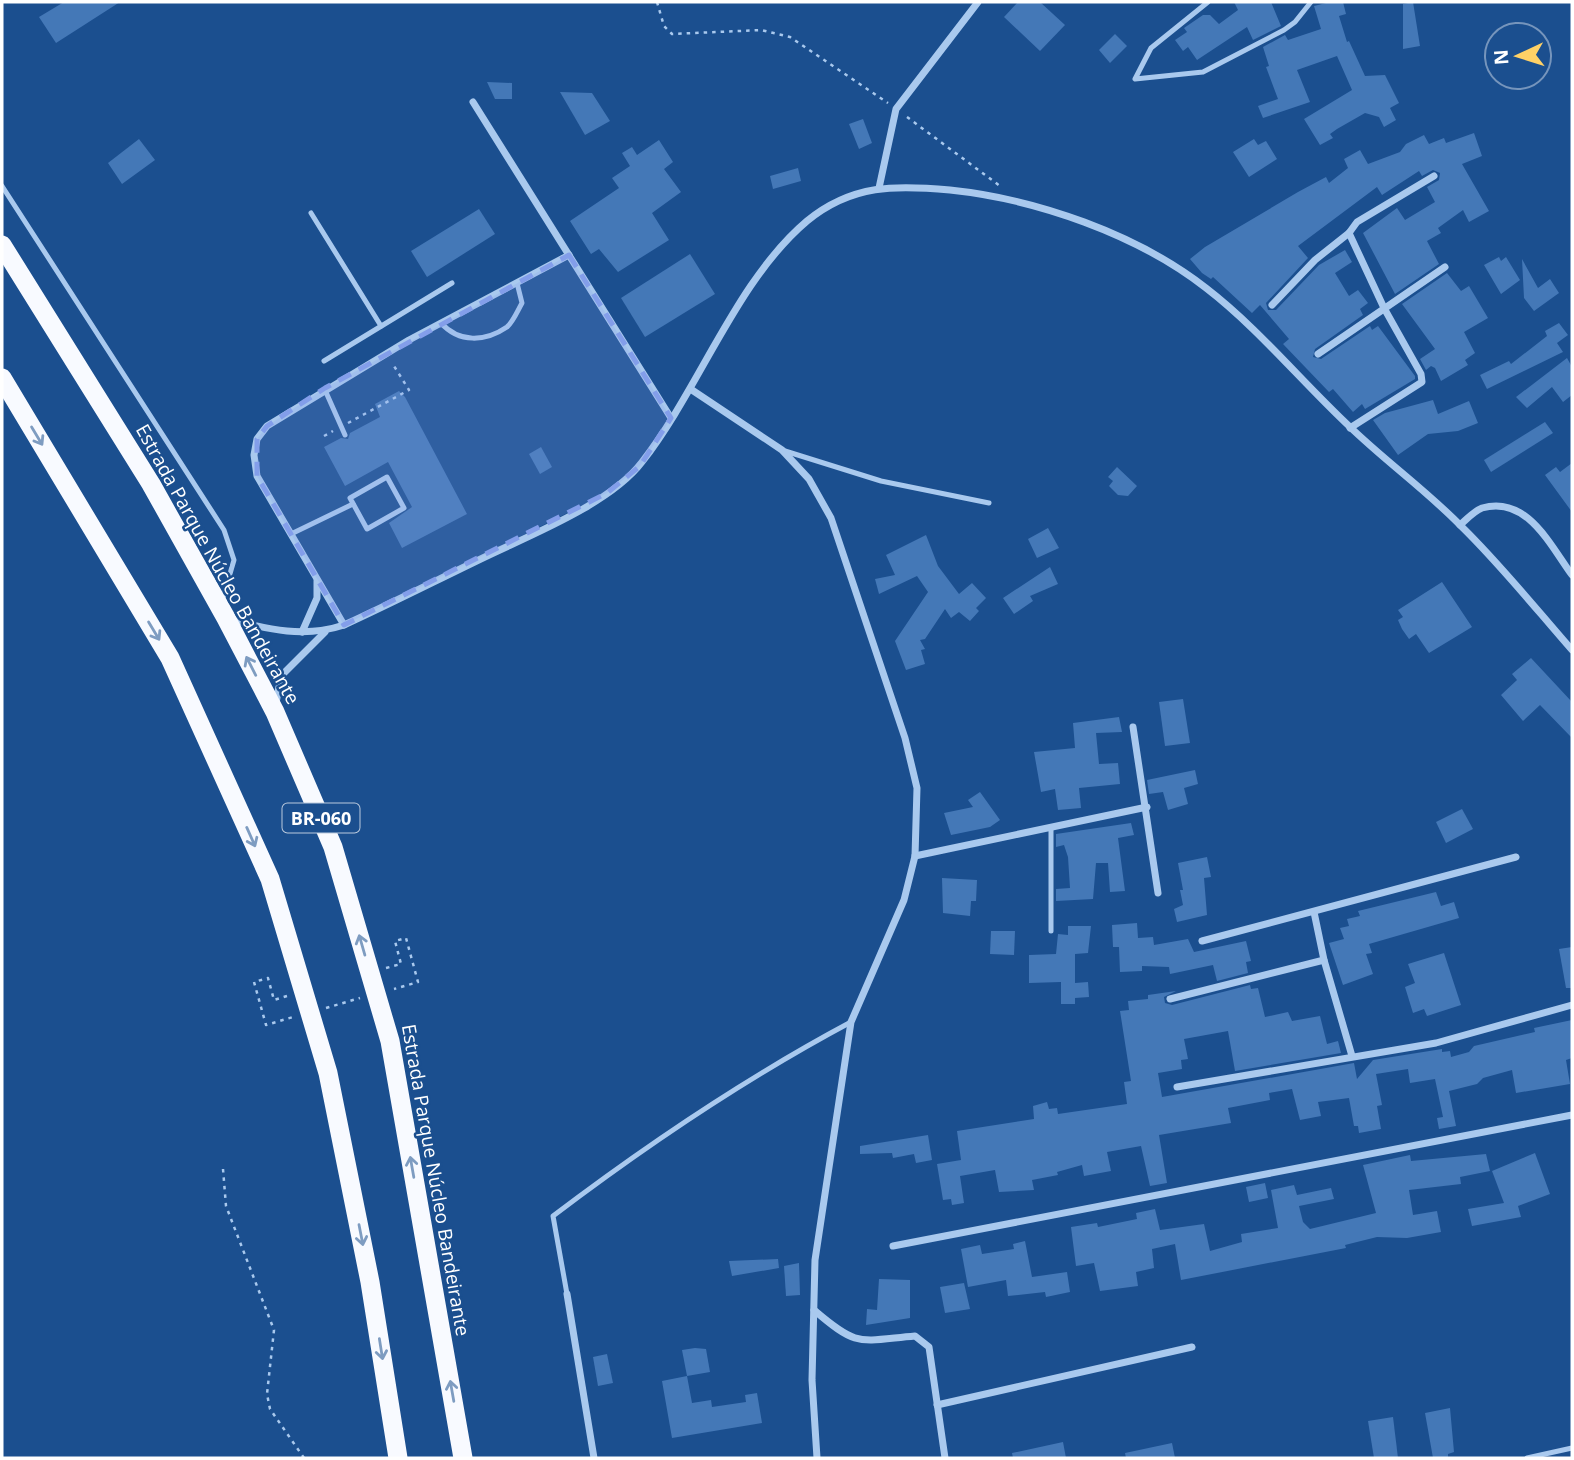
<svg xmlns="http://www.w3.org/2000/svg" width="1574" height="1460" font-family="'Open Sans',sans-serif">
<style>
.building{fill:#4478b7}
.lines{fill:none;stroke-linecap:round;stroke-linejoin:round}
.path{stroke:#a9c9ee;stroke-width:2.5;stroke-dasharray:3.5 5;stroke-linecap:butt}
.service{stroke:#a9c9ee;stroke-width:5}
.minor{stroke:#a9c9ee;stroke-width:7}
.trunk{stroke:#f8faff;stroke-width:19}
.oneway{stroke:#7e9cc1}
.marked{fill:#839eea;fill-opacity:0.2;stroke:#839eea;stroke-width:5;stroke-dasharray:14 9;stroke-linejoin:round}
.labels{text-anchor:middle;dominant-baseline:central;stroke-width:5;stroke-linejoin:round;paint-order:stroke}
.shield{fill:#1b4f8f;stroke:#bbcadd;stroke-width:2}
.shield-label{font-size:18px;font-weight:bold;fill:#fff}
.street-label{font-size:19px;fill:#fff;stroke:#1b4f8f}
</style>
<rect width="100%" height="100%" fill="#1b4f8f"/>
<g class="building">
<polygon points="64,2 120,2 56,43 39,17"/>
<polygon points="1018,2 1040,2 1065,25 1040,51 1004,17"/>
<polygon points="1234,2 1271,2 1281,26 1253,40 1247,27 1197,60 1188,47 1183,51 1175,40 1187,32 1184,28 1203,15 1210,15 1219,24 1238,10"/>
<polygon points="1330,2 1343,2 1346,14 1339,16 1347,42 1349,41 1365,76 1385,75 1399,103 1390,108 1396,120 1384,127 1379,117 1365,113 1337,129 1330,134 1333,138 1320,145 1304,119 1352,90 1337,56 1297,70 1310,102 1263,118 1258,106 1278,99 1266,67 1269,66 1263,47 1285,35 1288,40 1321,29 1314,6"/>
<polygon points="1413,2 1420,46 1403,49 1403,4"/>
<polygon points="1115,34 1127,46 1110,63 1099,50"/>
<polygon points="487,82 512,83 512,99 495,99"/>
<polygon points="560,92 592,93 610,121 585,135"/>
<polygon points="863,119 872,143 859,149 849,124"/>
<polygon points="1474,133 1482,156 1462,164 1489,211 1469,222 1463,210 1438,228 1441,233 1427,241 1439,264 1395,294 1363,233 1397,208 1405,220 1435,202 1427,187 1439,180 1440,173 1433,170 1422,176 1419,171 1382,195 1377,187 1298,246 1308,258 1266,303 1268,310 1276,310 1319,265 1345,250 1352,262 1335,273 1349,296 1358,290 1368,303 1360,309 1363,315 1315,349 1313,357 1321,359 1370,326 1372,330 1378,326 1415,376 1415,379 1365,409 1362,404 1353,412 1333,389 1329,392 1283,344 1289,339 1260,305 1252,313 1213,277 1211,279 1202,273 1190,259 1205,247 1298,192 1326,177 1329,183 1348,168 1344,159 1360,150 1368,164 1400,152 1406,144 1424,135 1429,144 1444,138 1446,143"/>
<polygon points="139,139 155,160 122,184 108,163"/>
<polygon points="1254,139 1258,145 1266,141 1277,159 1249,177 1233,152"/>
<polygon points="659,140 673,162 664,169 681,192 652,213 669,240 618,272 599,249 591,254 570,221 619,188 612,178 630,166 622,153 632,147 637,155"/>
<polygon points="798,168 801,181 773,189 770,176"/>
<polygon points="479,209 495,234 427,277 411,251"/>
<polygon points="690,254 715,294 645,337 621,298"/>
<polygon points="1499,257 1501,261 1506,257 1520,280 1501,294 1484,265"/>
<polygon points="1522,259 1538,288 1550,279 1559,293 1534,311 1524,298"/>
<polygon points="1447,273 1461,291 1469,286 1488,318 1464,332 1475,353 1465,360 1468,365 1441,381 1435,368 1431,366 1426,370 1420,359 1435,349 1402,304"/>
<polygon points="1559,323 1568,335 1557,343 1563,352 1487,389 1480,375 1509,361 1511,364 1547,336 1545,331"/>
<polygon points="1567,358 1572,367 1572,395 1563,402 1552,387 1527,408 1516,397"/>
<polygon points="399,391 405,397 467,514 402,548 389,523 412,507 388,462 345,486 324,447 341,438 348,439 350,433 380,417 375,404"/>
<polygon points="1433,400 1438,414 1469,401 1478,423 1458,431 1428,434 1398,455 1373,420 1385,413"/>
<polygon points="1545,422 1553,433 1491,472 1484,460"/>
<polygon points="541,447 552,467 540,474 529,454"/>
<polygon points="1572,463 1572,512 1545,475 1556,467 1560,472"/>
<polygon points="1117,467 1137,486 1128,496 1118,495 1109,486 1113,481 1108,477"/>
<polygon points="1048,528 1059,548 1037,558 1028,539"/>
<polygon points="926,535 938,566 959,594 972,583 986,598 976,608 979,611 970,621 959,612 951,618 945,609 925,639 920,640 925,649 921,650 925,664 906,670 895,641 928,592 917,576 879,594 875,579 895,575 886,555"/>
<polygon points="1050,567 1058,584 1030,596 1033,601 1014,614 1003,598"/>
<polygon points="1442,582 1472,627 1429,653 1416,634 1409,639 1402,629 1398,620 1403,617 1398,610"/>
<polygon points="1531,658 1572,702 1572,738 1540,705 1523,721 1501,695 1517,680 1512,674"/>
<polygon points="1183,699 1190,743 1165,746 1159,702"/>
<polygon points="1119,717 1122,732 1096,733 1099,764 1118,763 1120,784 1079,788 1081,808 1058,810 1055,789 1041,792 1034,752 1075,748 1073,723"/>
<polygon points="1195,770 1198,784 1184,788 1188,804 1168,810 1163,792 1149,794 1147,780"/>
<polygon points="980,792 1000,820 990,827 951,835 944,813 973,807 968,800"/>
<polygon points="1462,809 1473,829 1446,843 1436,822"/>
<polygon points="1131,823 1134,835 1118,838 1125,891 1110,892 1108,863 1096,863 1093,899 1056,901 1056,889 1070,888 1068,857 1064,845 1056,847 1056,834"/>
<polygon points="1207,857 1211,877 1204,878 1207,915 1177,922 1174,909 1183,905 1180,890 1183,890 1178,863"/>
<polygon points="942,878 977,880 976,901 971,901 970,916 943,913"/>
<polygon points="1436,892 1441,906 1454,902 1459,918 1369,944 1372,953 1366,954 1373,974 1343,985 1329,943 1344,939 1340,928 1349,926 1347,919 1360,916 1358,911"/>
<polygon points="1137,923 1138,938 1153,937 1154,945 1188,939 1194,952 1246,941 1251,961 1246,962 1248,973 1217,981 1213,965 1170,974 1169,967 1142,966 1142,971 1120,972 1119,947 1113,947 1112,925"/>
<polygon points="1068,926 1091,926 1088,953 1075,954 1075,983 1088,982 1089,997 1075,998 1075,1004 1061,1004 1061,982 1029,983 1029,955 1056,954 1058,934 1068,935"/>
<polygon points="991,931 1015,931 1014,955 990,954"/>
<polygon points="1572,947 1572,988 1566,988 1559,949"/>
<polygon points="1444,953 1461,1005 1427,1016 1424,1009 1413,1013 1405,987 1415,983 1408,964"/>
<polygon points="1250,985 1251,989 1258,988 1265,1017 1288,1012 1292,1021 1320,1016 1327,1044 1338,1041 1341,1053 1235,1071 1228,1031 1184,1039 1188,1059 1181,1060 1182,1069 1158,1073 1162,1097 1354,1063 1357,1079 1373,1060 1442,1049 1442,1052 1450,1051 1451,1057 1469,1052 1474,1046 1535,1032 1534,1028 1572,1020 1572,1058 1566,1060 1570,1084 1516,1093 1512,1070 1483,1078 1477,1084 1449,1091 1456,1126 1439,1129 1437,1118 1443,1117 1435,1079 1410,1083 1408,1069 1376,1074 1382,1105 1377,1106 1381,1129 1359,1133 1358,1126 1354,1126 1349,1098 1318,1102 1321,1116 1300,1120 1292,1089 1269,1093 1270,1100 1228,1108 1231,1123 1159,1135 1167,1183 1150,1186 1141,1146 1107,1152 1111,1171 1084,1176 1082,1165 1057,1172 1058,1175 1032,1180 1034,1190 999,1192 995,1170 960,1176 964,1203 952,1205 951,1199 943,1200 937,1164 961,1160 957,1131 1034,1119 1033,1106 1047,1102 1049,1109 1057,1108 1058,1114 1127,1104 1124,1082 1131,1081 1120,1011 1129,1010 1128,1001 1148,999 1148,995 1176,991 1164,997 1165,1003 1172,1005"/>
<polygon points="928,1135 932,1160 916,1163 914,1154 893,1158 892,1153 860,1154 860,1146"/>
<polygon points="1535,1153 1550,1194 1518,1206 1521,1217 1472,1226 1468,1209 1504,1203 1492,1171"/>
<polygon points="1486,1154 1490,1171 1460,1177 1461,1184 1409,1190 1413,1215 1437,1211 1441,1232 1407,1238 1377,1237 1345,1245 1346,1248 1181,1280 1175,1244 1152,1249 1154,1268 1136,1272 1138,1286 1100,1291 1094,1263 1076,1266 1071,1227 1097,1223 1098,1227 1137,1219 1136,1213 1155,1209 1160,1230 1204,1224 1210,1251 1242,1242 1241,1234 1278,1228 1271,1190 1294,1185 1297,1195 1331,1188 1334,1199 1299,1206 1303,1222 1310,1229 1376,1213 1363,1165 1410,1155 1411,1161"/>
<polygon points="1265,1183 1268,1198 1249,1202 1246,1187"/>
<polygon points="1025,1241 1032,1277 1067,1272 1070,1292 1046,1297 1045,1292 1008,1296 1006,1280 968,1287 961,1249 980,1245 982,1254 1014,1249 1013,1244"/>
<polygon points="778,1259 779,1268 732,1276 729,1261"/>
<polygon points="799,1263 800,1295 786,1296 784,1266"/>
<polygon points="879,1279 910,1280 910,1318 866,1325 867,1309 877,1310"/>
<polygon points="964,1283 970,1309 945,1313 940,1287"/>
<polygon points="695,1348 706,1349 710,1372 687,1376 682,1350"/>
<polygon points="607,1354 613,1383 598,1386 593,1357"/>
<polygon points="687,1376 692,1403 711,1400 712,1407 746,1402 745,1395 757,1393 762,1423 672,1438 662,1381"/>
<polygon points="1450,1408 1454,1452 1448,1454 1448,1458 1433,1458 1425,1413"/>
<polygon points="1393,1417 1398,1458 1374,1458 1368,1421"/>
<polygon points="1063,1442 1066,1458 1013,1458 1012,1453"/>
<polygon points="1172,1443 1175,1458 1126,1458 1125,1453"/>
</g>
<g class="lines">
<g class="path">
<polyline points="657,2 664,26 672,34 761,30 790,37 888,103"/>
<polyline points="907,117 1000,186"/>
<polyline points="348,423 409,390 394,366"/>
<polyline points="324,436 333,431"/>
<polyline points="386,968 401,964 395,941 406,938 418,982 394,989"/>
<polyline points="287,996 274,1000 268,978 254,982 266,1025 293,1017"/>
<polyline points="326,1008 360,998"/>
<polyline points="223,1169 226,1206 274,1330 267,1394 270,1409 304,1458"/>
</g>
<g class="service">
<polyline points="1208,2 1151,48 1135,79 1203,72 1284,30 1295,22 1311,2"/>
<polyline points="2,186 224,530 234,560 222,601"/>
<polyline points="311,213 381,326"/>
<path d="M 441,323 C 459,343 485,342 507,327 C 513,322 518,310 522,303 L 517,283"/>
<polyline points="324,361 452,283"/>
<polyline points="325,390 345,435"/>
<polyline points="785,451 881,481 989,503"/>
<polygon points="387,477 404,508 367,529 350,498"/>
<polyline points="291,534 353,504"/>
<polyline points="1051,931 1051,827"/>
<path d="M 567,1294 L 553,1216 C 648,1144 746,1078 851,1022"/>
<polyline points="1527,1458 1572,1448"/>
</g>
<g class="minor">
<polyline points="473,102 671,418"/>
<polyline points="879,188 896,109 978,2"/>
<polyline points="1272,305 1315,260 1349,233"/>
<polyline points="1318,354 1445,267"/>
<polyline points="692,390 782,450 809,479 831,518 905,738 917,788 915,856 904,900 851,1022 815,1260 812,1380 817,1458"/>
<polyline points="1350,428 1422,382 1421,374 1384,308 1349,233 1357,222 1434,176"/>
<path d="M 1460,525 C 1466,520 1474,511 1482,508 C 1527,495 1550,545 1572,575"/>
<path d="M 230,619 C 269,630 305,638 344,625 C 392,603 439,579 487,556 C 533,534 611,503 642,462 C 700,388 736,281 807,221 C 852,184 896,185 950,190 C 1036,199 1137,234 1206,288 C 1258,328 1301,381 1349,426 C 1385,461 1426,490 1461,526 C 1501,565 1536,609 1572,650"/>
<polyline points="344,625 257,476 254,455 257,439 267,426 409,340 569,255"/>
<polyline points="302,632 317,598 317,581"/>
<polyline points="276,703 281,676 325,632"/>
<polyline points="1133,727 1158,893"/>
<polyline points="915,856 1147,807"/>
<polyline points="1314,912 1324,960 1352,1056"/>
<polyline points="1202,941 1516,857"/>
<polyline points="1170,999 1324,960"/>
<polyline points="1177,1087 1436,1043 1572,1005"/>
<polyline points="893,1246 1572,1115"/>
<polyline points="567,1294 594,1458"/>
<path d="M 814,1310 C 858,1348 859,1341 915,1336 L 929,1347 L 945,1458"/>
<polyline points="937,1405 1192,1347"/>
</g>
<g class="trunk">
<polyline points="2,245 151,484 226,618 275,712 333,847 390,1041 463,1458"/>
<polyline points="2,378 170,658 270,879 328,1073 370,1282 398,1458"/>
</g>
</g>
<defs><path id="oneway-shaft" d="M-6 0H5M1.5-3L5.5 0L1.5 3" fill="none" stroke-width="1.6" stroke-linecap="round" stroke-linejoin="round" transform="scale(1.75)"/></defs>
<g class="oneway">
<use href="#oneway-shaft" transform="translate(37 436) rotate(59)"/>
<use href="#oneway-shaft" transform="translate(154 631) rotate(59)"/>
<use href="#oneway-shaft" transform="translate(251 666) rotate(-117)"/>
<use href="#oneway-shaft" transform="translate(251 837) rotate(66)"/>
<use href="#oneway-shaft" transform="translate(362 945) rotate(-106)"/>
<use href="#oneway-shaft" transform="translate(412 1167) rotate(-100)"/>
<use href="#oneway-shaft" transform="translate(361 1235) rotate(79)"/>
<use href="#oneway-shaft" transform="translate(381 1349) rotate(81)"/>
<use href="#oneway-shaft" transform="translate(452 1391) rotate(-100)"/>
</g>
<path class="marked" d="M 569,255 L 671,418 L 640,466 L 607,493 L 344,625 L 257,476 L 257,439 L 267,426 L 325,388 Z"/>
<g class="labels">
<rect class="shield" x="282.5" y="803.5" width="77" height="29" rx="5"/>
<g class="shield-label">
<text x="321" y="818">BR-060</text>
</g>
<g class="street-label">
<text transform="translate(218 564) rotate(61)">Estrada Parque Núcleo Bandeirante</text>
<text transform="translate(436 1180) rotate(80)">Estrada Parque Núcleo Bandeirante</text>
</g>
</g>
<rect width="1574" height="1460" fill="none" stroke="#ffffff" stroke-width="7"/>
<g transform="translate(1518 56) rotate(266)"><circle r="33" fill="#1b4f8f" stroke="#7695bc" stroke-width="2"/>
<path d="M0-5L12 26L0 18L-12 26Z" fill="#ffd166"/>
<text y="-10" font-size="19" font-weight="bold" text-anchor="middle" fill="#ffffff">N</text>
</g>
</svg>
